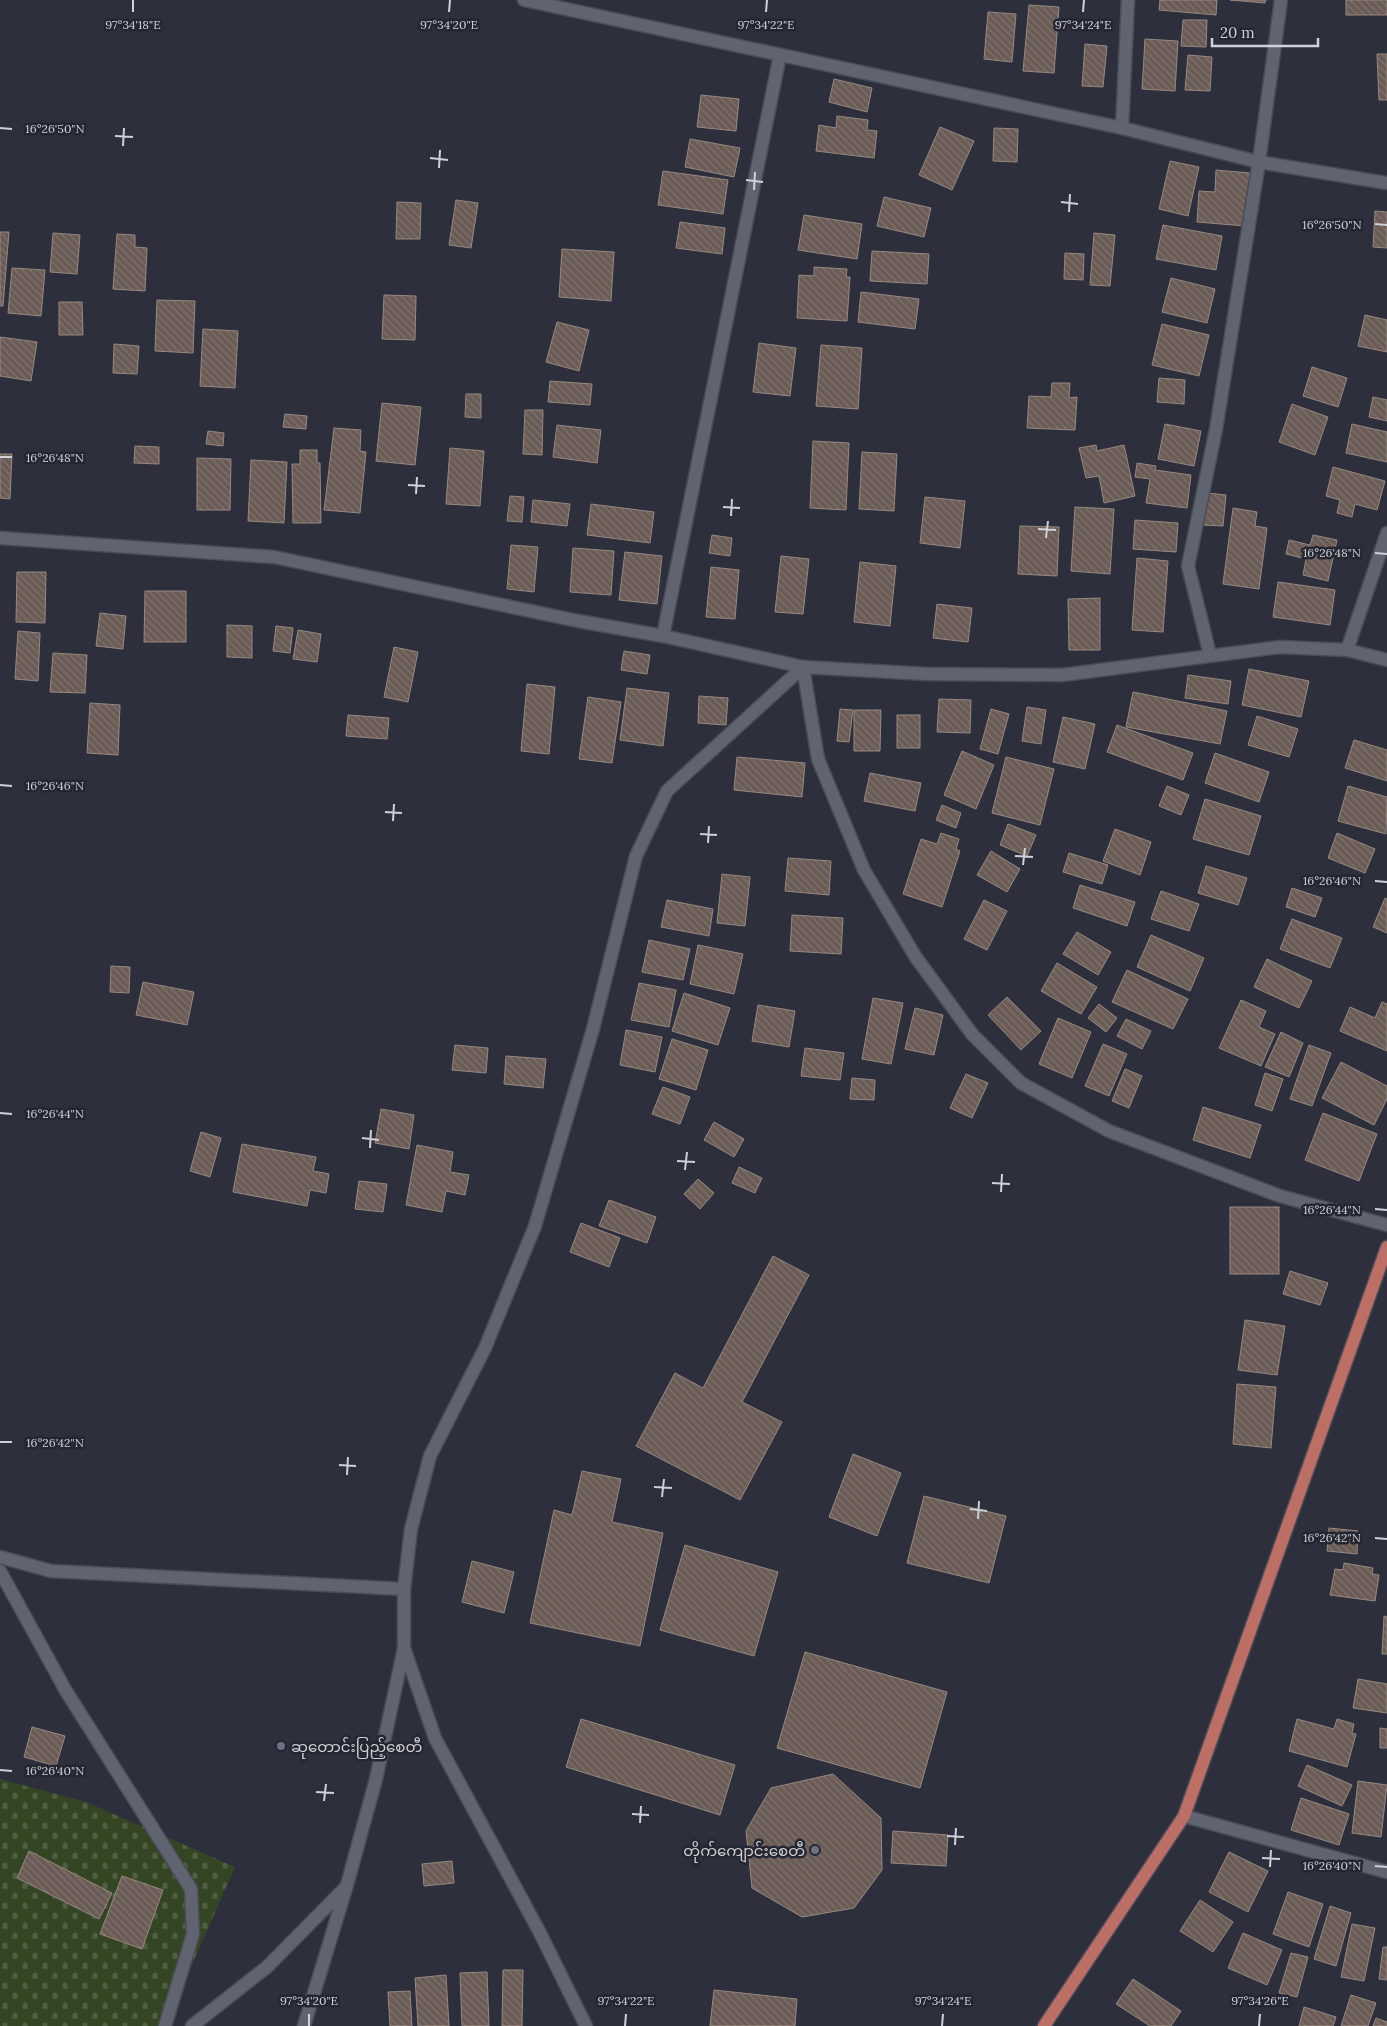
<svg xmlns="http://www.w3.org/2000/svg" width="1387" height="2026" font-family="Lora,'Noto Sans Myanmar',serif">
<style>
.cemetery{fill:url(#cemetery-stones)}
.building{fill:url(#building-back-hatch);stroke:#988881}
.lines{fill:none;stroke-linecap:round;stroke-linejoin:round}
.minor-casing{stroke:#4a4c56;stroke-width:15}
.major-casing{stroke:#4a4c56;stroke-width:15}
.minor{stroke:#606471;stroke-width:12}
.major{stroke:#bd6f66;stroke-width:12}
.ticks{fill:none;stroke:#cfd1d9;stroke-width:2}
.worship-dot{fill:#6b7280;stroke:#242632;stroke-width:2}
.labels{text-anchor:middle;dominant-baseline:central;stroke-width:5;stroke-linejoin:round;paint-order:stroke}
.poi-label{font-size:15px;fill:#cfd1d9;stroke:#242632;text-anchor:start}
.ticks-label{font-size:12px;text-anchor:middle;fill:#cfd1d9;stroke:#242632;stroke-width:5;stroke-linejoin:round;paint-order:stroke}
</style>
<defs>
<pattern id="cemetery-stones" width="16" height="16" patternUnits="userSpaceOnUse" patternTransform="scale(1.25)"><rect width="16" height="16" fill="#344523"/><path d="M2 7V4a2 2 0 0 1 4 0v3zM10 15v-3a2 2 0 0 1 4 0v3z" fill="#505f42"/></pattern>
<pattern id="building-back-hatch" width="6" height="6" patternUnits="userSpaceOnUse" patternTransform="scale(1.25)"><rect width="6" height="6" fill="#6a5b55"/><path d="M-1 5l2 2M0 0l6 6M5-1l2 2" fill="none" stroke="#7e726d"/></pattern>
</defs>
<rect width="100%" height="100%" fill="#2d303c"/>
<polygon class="cemetery" points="0,1779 86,1802 235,1867 165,2026 0,2026"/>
<g class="building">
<polygon points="1160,0 1217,0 1216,15 1159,10"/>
<polygon points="1230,0 1266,0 1265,3"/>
<rect x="1346" y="0" width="41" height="15"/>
<polygon points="1029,5 1059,7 1054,73 1023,71"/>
<polygon points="988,12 1016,14 1012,62 984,59"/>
<polygon points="1183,20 1207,20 1206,47 1181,46"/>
<polygon points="1145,39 1178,41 1175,91 1142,89"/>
<polygon points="1085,44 1107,46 1103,87 1082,86"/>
<polygon points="1377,54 1387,54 1387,100 1379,100"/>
<polygon points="1188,55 1212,57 1210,91 1185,90"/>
<polygon points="834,79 872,88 867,112 829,102"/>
<polygon points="701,95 739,99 736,131 697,127"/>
<polygon points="837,116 868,120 867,130 877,131 874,158 816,151 819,125 836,128"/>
<polygon points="940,127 974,141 952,190 919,175"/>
<polygon points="994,128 1018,129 1017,162 993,161"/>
<polygon points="690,139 740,148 734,177 685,167"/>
<polygon points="1170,161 1199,167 1188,216 1159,209"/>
<polygon points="1216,170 1250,173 1245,226 1197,222 1199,191 1215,192"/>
<polygon points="663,171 728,180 723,214 658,205"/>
<polygon points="884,197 931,208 924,237 877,226"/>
<polygon points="456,200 478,203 471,248 449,245"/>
<polygon points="397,202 421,203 420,239 396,239"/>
<polygon points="1375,211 1387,212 1387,248 1373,247"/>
<polygon points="804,215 862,224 857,259 798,250"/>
<polygon points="680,222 725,228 722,254 676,248"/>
<polygon points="1163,225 1222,236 1216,270 1156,259"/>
<polygon points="0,232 9,232 3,306 0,306"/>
<polygon points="53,233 80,235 77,274 50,272"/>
<polygon points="1094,233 1115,235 1110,286 1090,285"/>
<polygon points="117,234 135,235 135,247 147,248 145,291 113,289"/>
<polygon points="562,249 614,252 611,301 559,297"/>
<polygon points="872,251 929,254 927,284 870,281"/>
<polygon points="1065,253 1084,254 1083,280 1064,279"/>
<polygon points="814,267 847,269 846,277 850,277 847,321 797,318 799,275 814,276"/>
<polygon points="12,268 45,270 41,316 8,313"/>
<polygon points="1171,278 1215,289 1207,323 1162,312"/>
<polygon points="861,292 919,299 915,329 858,322"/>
<polygon points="384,295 416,296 415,340 382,339"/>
<polygon points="157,300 195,301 193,353 155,351"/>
<polygon points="59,302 82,302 83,335 59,335"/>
<polygon points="1365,315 1387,320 1387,352 1358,346"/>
<polygon points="557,322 589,330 579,371 546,362"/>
<polygon points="1162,324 1209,335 1199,376 1152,365"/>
<polygon points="203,329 238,331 235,388 200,386"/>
<polygon points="0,337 37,342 31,381 0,376"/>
<polygon points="759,343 796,348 790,396 753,392"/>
<polygon points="114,344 139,346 137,374 113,373"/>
<polygon points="821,345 862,348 858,409 816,406"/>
<polygon points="1312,367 1347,378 1338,407 1303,396"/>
<polygon points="1159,378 1185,380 1184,404 1157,402"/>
<polygon points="550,381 592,384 590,405 548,402"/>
<polygon points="1052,383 1070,383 1069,398 1077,397 1075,430 1027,428 1029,396 1051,397"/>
<polygon points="466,394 481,394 481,418 465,417"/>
<polygon points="1373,397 1387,400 1387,421 1369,417"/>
<polygon points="382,403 421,407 415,465 376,461"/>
<polygon points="1292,404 1328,417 1315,455 1279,442"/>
<polygon points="525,410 543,410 542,455 523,454"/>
<polygon points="285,414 307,416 306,429 283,427"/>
<polygon points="1165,424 1201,431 1194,466 1158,459"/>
<polygon points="1352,424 1387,432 1387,462 1346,453"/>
<polygon points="557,425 601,430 597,463 553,457"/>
<polygon points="334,428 361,430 360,451 366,452 360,513 324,510"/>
<polygon points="208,431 224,433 223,446 206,444"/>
<polygon points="813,441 849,443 846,510 810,508"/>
<polygon points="1096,445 1097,451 1124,445 1135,496 1104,503 1099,476 1086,478 1079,448"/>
<polygon points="135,446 159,447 159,464 134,463"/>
<polygon points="450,448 484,451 480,506 446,504"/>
<polygon points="300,450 317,450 317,463 320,463 321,523 293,523 292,464 300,464"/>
<polygon points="862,452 897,454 894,511 859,509"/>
<polygon points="0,454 12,454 10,499 0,498"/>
<polygon points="197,458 231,459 230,510 197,510"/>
<polygon points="251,460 287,462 284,523 248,521"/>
<polygon points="1137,463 1156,466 1155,470 1191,475 1187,508 1146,503 1150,479 1135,477"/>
<polygon points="1333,467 1385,481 1377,510 1355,504 1352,517 1337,513 1340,500 1326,496"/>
<polygon points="1207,493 1226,495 1223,526 1203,525"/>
<polygon points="510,496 524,497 522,522 507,521"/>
<polygon points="925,497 965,501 960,548 920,543"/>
<polygon points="533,500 570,504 567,526 531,522"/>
<polygon points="591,504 654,512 650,543 587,535"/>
<polygon points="1075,507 1114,509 1110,574 1071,571"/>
<polygon points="1233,508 1257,512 1255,526 1267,528 1259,589 1223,584"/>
<polygon points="1135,520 1178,523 1176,552 1133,549"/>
<polygon points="1020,526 1059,527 1057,576 1018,574"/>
<polygon points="712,535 732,538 730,556 709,553"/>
<polygon points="1313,535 1337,540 1328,581 1303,575 1306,559 1286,554 1289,540 1310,545"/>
<polygon points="511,545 538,547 534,592 507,589"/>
<polygon points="573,548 614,551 611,595 570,592"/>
<polygon points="625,552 662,556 657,604 619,600"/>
<polygon points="781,556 809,559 803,614 775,612"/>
<polygon points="1137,558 1168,561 1163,632 1132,630"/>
<polygon points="860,562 896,566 890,626 854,622"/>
<polygon points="711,567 739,570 735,619 706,617"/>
<polygon points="17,572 46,572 45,623 16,622"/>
<polygon points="1278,582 1335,590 1330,625 1273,617"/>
<polygon points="145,591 186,591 186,642 144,642"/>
<polygon points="1100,598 1100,650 1069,650 1068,599"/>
<polygon points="937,604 972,608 968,642 933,638"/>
<polygon points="100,613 126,616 123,649 96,646"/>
<polygon points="227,625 252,626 252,658 227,657"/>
<polygon points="276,626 293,628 290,653 273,651"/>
<polygon points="298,630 321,634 317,662 293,659"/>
<polygon points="18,631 40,633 38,681 15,679"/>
<polygon points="394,647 418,652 408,702 384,697"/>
<polygon points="624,651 650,655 647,674 621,670"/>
<polygon points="53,653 87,655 85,693 50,692"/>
<polygon points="1249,669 1309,681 1301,717 1242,705"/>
<polygon points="1188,675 1231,681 1228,704 1185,698"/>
<polygon points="527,684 555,687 549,754 521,751"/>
<polygon points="627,688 669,693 663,746 620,740"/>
<polygon points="1133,692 1227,711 1220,744 1126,727"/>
<polygon points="699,696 728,698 726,725 698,723"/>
<polygon points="588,697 621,702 612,763 579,759"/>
<polygon points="939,699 971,700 970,733 937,732"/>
<polygon points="90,703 120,705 118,755 87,753"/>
<polygon points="1027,707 1046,710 1041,744 1022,741"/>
<polygon points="840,709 853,710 849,742 837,741"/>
<polygon points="991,709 1009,714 998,754 980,749"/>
<polygon points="854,710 881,710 880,751 854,751"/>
<polygon points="348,715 389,718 387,739 346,736"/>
<rect x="897" y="715" width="23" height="33"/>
<polygon points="1257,716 1298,729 1289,757 1248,745"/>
<polygon points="1063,717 1095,724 1085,769 1053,762"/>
<polygon points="1117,725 1193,753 1183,780 1107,752"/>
<polygon points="1354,740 1387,750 1387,781 1345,768"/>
<polygon points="962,751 994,765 976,809 944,795"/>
<polygon points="1215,753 1269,772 1259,802 1205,783"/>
<polygon points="737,757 805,763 802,797 734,790"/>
<polygon points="1006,757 1054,769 1040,825 992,813"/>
<polygon points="870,773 921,783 915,811 864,801"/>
<polygon points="1167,786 1189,795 1181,815 1159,806"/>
<polygon points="1348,786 1387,797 1386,834 1338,821"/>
<polygon points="1205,799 1261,816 1249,855 1193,839"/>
<polygon points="942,805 961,813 956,828 936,820"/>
<polygon points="1008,824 1036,835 1027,856 1000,845"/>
<polygon points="1115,829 1151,842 1140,875 1103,861"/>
<polygon points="941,833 959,839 956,849 960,851 942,907 903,894 921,839 937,844"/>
<polygon points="1337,833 1375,849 1365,873 1328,858"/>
<polygon points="991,851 1020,869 1007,892 977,875"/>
<polygon points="1069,853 1108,865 1102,884 1063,872"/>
<polygon points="788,858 831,861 829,895 785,891"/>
<polygon points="1206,866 1247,878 1238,905 1198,893"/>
<polygon points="722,874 750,877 745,926 717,923"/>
<polygon points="1080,885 1135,902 1127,926 1073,908"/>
<polygon points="1292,888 1322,898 1315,917 1286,907"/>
<polygon points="1161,891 1199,904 1189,931 1151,919"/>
<polygon points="1385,898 1387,899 1387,933 1373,927"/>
<polygon points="667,900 713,909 709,936 661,927"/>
<polygon points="984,900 1007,911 987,950 964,939"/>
<polygon points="792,915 843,918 841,954 790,951"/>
<polygon points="1292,919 1342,938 1330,968 1280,949"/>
<polygon points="1077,932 1111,952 1098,975 1063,954"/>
<polygon points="1151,935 1204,958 1190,991 1137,967"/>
<polygon points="649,940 690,949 683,980 642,972"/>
<polygon points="698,945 743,954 734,994 690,984"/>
<polygon points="1267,959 1312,981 1299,1008 1254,987"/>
<polygon points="1057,963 1097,987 1081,1014 1041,991"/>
<polygon points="111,966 130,967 129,993 110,992"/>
<polygon points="1127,970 1188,999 1173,1029 1112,1002"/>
<polygon points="143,982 194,992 187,1025 136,1015"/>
<polygon points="639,983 676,990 669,1027 631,1020"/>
<polygon points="684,993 730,1008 718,1045 672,1031"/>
<polygon points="1007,997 1041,1031 1021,1050 988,1015"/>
<polygon points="873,998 903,1003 891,1064 862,1059"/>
<polygon points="1241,1000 1266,1011 1259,1027 1275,1034 1261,1066 1219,1048"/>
<polygon points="1382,1002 1387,1004 1387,1051 1340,1031 1350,1007 1375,1018"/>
<polygon points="1099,1004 1117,1018 1106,1032 1088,1018"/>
<polygon points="758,1005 795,1011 789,1047 752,1041"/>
<polygon points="915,1008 943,1015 934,1055 905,1049"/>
<polygon points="1058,1018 1091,1032 1072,1078 1039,1064"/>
<polygon points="1126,1019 1151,1031 1142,1049 1117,1036"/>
<polygon points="626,1030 662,1037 655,1072 620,1065"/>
<polygon points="1281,1032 1303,1043 1289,1077 1265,1067"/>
<polygon points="672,1039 708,1050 696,1090 659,1079"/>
<polygon points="1103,1044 1127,1054 1109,1096 1085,1086"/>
<polygon points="455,1045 488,1048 486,1073 452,1070"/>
<polygon points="1309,1045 1331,1053 1312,1106 1290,1099"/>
<polygon points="805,1048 844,1053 840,1080 801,1076"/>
<polygon points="506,1056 546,1059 543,1088 504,1084"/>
<polygon points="1341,1062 1387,1086 1387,1099 1374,1125 1322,1098"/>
<polygon points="1125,1069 1142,1076 1129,1108 1112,1101"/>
<polygon points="1265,1073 1283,1079 1272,1111 1255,1105"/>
<polygon points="966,1074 988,1083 972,1118 950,1108"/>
<polygon points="852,1078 875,1080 874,1100 850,1099"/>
<polygon points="663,1087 690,1097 680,1124 652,1114"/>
<polygon points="1203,1107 1261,1125 1250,1158 1193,1140"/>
<polygon points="381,1109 414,1115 409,1149 375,1143"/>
<polygon points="1323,1113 1377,1134 1359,1181 1305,1160"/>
<polygon points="714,1122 744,1139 734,1157 704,1140"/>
<polygon points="201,1132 221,1138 210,1177 190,1171"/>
<polygon points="242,1144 316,1157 313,1171 329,1174 326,1193 310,1190 307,1206 233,1192"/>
<polygon points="417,1145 453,1152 450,1172 469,1175 465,1195 446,1191 442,1212 406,1205"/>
<polygon points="739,1167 762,1178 755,1193 732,1183"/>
<polygon points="698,1179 714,1193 700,1209 684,1194"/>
<polygon points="359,1181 387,1184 383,1212 355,1209"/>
<polygon points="609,1200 656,1217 647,1243 599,1226"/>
<rect x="1230" y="1207" width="49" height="67"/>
<polygon points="581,1223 620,1238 609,1267 570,1252"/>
<polygon points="773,1256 809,1275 742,1402 782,1422 740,1500 636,1446 675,1373 703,1388"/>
<polygon points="1290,1271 1328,1283 1320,1305 1283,1294"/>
<polygon points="1245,1320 1285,1326 1277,1375 1238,1370"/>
<polygon points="1237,1384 1276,1387 1271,1448 1233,1444"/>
<polygon points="853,1454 901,1473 877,1536 829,1517"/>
<polygon points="582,1471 621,1479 612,1522 663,1533 640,1646 530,1623 554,1510 572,1515"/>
<polygon points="924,1496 1006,1516 989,1583 907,1563"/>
<polygon points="1329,1528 1358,1531 1357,1554 1327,1551"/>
<polygon points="685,1545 778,1572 754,1656 660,1630"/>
<polygon points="472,1561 514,1572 504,1613 462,1602"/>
<polygon points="1344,1563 1373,1568 1372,1574 1379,1575 1375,1601 1330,1595 1335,1569 1343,1570"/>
<polygon points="1384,1616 1387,1617 1387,1654 1382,1654"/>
<polygon points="805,1652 947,1692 920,1788 777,1748"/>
<polygon points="1358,1679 1387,1684 1387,1713 1353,1708"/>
<polygon points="581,1719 735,1765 720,1815 566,1767"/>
<polygon points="1297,1719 1334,1729 1337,1719 1354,1724 1352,1733 1356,1734 1347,1767 1289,1751"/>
<polygon points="32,1727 65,1736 56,1766 24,1757"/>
<polygon points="1380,1728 1387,1729 1387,1748 1380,1748"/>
<polygon points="1307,1765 1352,1785 1342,1806 1298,1786"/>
<polygon points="833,1774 881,1818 882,1870 854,1908 802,1917 752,1888 746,1831 771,1788"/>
<polygon points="1358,1781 1387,1785 1381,1837 1352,1833"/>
<polygon points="1301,1798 1349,1814 1339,1845 1291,1830"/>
<polygon points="893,1831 948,1835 946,1866 891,1863"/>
<polygon points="29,1851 112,1893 99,1919 17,1878"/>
<polygon points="1229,1852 1268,1871 1248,1912 1209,1892"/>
<polygon points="452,1861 454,1883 424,1886 422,1864"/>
<polygon points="122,1876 163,1890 142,1949 100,1934"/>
<polygon points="1288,1892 1323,1904 1309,1947 1273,1934"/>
<polygon points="1200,1900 1233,1922 1213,1952 1180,1931"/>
<polygon points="1330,1906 1351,1913 1336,1966 1314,1959"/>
<polygon points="1352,1924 1375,1928 1364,1981 1341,1977"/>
<polygon points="1243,1933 1282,1950 1267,1985 1228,1968"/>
<polygon points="1383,1947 1387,1947 1387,1980 1379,1979"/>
<polygon points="1291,1953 1308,1957 1297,1997 1279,1993"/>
<polygon points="503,1970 523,1970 522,2026 502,2026"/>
<polygon points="487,1972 489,2026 462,2026 460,1973"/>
<polygon points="446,1975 449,2026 418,2026 415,1978"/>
<polygon points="1133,1979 1181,2011 1171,2026 1150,2026 1116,2004"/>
<polygon points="714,1990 797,1999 795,2026 710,2026"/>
<polygon points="410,1991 412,2026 390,2026 388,1992"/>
<polygon points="1351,1995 1376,2003 1368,2026 1341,2026"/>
<polygon points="1304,2007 1336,2017 1333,2026 1299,2026"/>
<polygon points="1376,2018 1387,2022 1387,2026 1373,2026"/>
</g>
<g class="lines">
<g class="minor-casing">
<g id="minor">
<polyline points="524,0 1122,128 1259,162 1387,183"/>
<polyline points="1122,128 1128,0"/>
<polyline points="0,538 274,557 578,621 663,636 803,667 928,674 1062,675 1280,647 1347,650 1387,660"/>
<polyline points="663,636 780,55"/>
<polyline points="1347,650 1387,533"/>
<polyline points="1210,655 1188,566 1216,429 1259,162 1281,0"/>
<polyline points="803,667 818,759 864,870 915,956 972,1034 1021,1083 1109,1131 1280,1196 1387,1225"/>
<polyline points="0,1557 51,1571 404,1589"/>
<polyline points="0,1571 66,1691 191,1889 193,1934 165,2026"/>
<polyline points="404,1648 435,1738 539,1931 586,2026"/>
<polyline points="1184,1816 1387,1872"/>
<polyline points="192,2026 267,1967 346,1887"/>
<polyline points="304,2026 347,1885 376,1779 404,1648 404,1589 411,1529 430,1456 485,1348 535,1226 593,1029 636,856 667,791 803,667"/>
</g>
</g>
<g class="major-casing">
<polyline id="major" points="1044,2026 1184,1816 1387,1247"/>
</g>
<use href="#minor" class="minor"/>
<use href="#major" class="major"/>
</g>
<path class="ticks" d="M 133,12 L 133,0M 449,12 L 450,0M 766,12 L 767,0M 1083,12 L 1084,0M 0,128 L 12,129M 115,136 L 133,137M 123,146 L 124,128M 430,158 L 448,160M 439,168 L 440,150M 746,180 L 763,182M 754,190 L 755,172M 1061,202 L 1078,204M 1069,212 L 1070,194M 1375,224 L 1387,225M 0,457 L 12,457M 408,485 L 425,486M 416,494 L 417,477M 723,507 L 740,508M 731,516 L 732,499M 1038,529 L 1056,530M 1046,538 L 1048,521M 1375,553 L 1387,554M 0,785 L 12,786M 385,812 L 402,813M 393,821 L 394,804M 700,834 L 717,835M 708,843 L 709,826M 1015,856 L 1033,857M 1023,865 L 1025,848M 1375,881 L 1387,882M 0,1113 L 12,1114M 362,1138 L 379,1140M 370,1148 L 371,1130M 677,1161 L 695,1162M 685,1170 L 687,1152M 992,1183 L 1010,1184M 1001,1192 L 1002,1174M 1375,1209 L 1387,1210M 0,1442 L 12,1442M 339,1465 L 356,1466M 347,1475 L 348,1457M 654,1487 L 672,1488M 662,1497 L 664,1479M 970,1509 L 987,1511M 978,1519 L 979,1501M 1375,1538 L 1387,1539M 0,1770 L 12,1771M 316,1792 L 334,1793M 324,1801 L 326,1784M 632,1814 L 649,1815M 640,1823 L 641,1806M 947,1836 L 964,1837M 955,1845 L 956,1828M 1262,1858 L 1280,1859M 1375,1866 L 1387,1867M 1270,1867 L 1271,1850M 309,2026 L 309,2014M 625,2026 L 626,2014M 942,2026 L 943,2014M 1259,2026 L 1260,2014"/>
<g class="worship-dot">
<circle cx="281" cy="1746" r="5"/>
<circle cx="815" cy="1850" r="5"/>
</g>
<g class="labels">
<g class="poi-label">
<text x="291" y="1746">ဆုတောင်းပြည့်စေတီ</text>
<text x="805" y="1850" text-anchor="end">တိုက်ကျောင်းစေတီ</text>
</g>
</g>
<g class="ticks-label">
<text x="133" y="29">97°34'18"E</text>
<text x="449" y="29">97°34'20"E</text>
<text x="766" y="29">97°34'22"E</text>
<text x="1083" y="29">97°34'24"E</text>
<text x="55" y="133">16°26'50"N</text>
<text x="1332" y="229">16°26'50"N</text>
<text x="55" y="462">16°26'48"N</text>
<text x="1332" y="557">16°26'48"N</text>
<text x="55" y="790">16°26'46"N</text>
<text x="1332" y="885">16°26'46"N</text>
<text x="55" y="1118">16°26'44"N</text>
<text x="1332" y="1214">16°26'44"N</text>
<text x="55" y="1447">16°26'42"N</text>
<text x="1332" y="1542">16°26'42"N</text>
<text x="55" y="1775">16°26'40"N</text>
<text x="1332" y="1870">16°26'40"N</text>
<text x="309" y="2005">97°34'20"E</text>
<text x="626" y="2005">97°34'22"E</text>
<text x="943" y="2005">97°34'24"E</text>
<text x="1260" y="2005">97°34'26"E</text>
</g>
<path d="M1212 38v8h106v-8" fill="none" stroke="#cfd1d9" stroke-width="2.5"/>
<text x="1220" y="38" font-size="15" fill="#cfd1d9" stroke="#242632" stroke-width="4" paint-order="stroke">20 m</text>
</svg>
